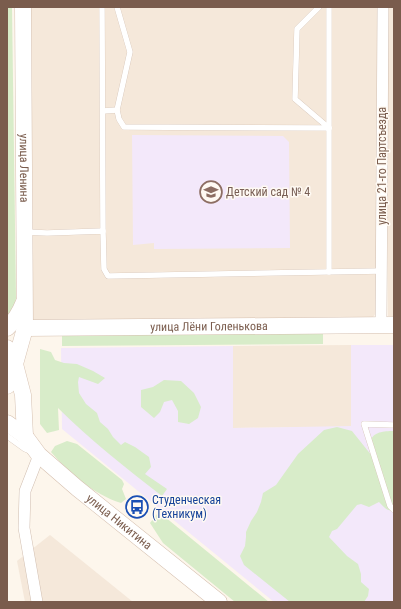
<svg xmlns="http://www.w3.org/2000/svg" width="401" height="609" font-family="'Roboto Condensed',sans-serif">
<style>
.residential{fill:#f5e8da}
.education{fill:#f3e8fa}
.green{fill:#d8ecc9}
.lines{fill:none;stroke-linecap:round;stroke-linejoin:round}
.lane-casing{stroke:#d1beb0;stroke-width:6}
.street-casing{stroke:#d1beb0;stroke-width:12}
.secondary-casing{stroke:#d6c0b0;stroke-width:17}
.lane{stroke:#fff;stroke-width:5.5}
.street{stroke:#fff;stroke-width:11}
.secondary{stroke:#fff;stroke-width:16}
.labels{text-anchor:middle;dominant-baseline:central;stroke-width:3;stroke-linejoin:round;paint-order:stroke}
.street-label{font-size:12px;fill:#7a5c4d;stroke:#fffaf3}
.education-label{font-size:12px;fill:#785e54;stroke:#fffaf3;text-anchor:start}
.transit-label{font-size:12px;fill:#164399;stroke:#fffaf3;text-anchor:start}
</style>
<rect width="100%" height="100%" fill="#fdf6ec"/>
<g class="residential">
<polygon points="31,7 377,7 376,313 370,321 42,323 33,320 33,233"/>
<rect x="388" y="7" width="6" height="309"/>
<polygon points="351,345 351,427 233,428 233,346"/>
<polygon points="50,535 133,602 25,602 17,561"/>
</g>
<g class="education">
<polygon points="132,135 283,136 289,142 290,248 154,249 154,243 133,245"/>
<polygon points="351,345 394,345 394,602 274,602 62,429 61,348 233,346 233,428 351,426"/>
</g>
<g class="green">
<polygon points="7,7 12,7 16,298 14,311 7,321"/>
<polygon points="323,332 323,344 62,346 62,335"/>
<path d="M 40,349 L 51,352 L 55,360 L 64,363 L 77,364 L 93,371 L 105,378 L 98,384 L 79,377 L 78,382 L 79,393 L 86,404 L 97,413 L 100,422 L 108,429 L 113,437 L 121,445 L 125,442 L 135,447 L 149,457 L 151,467 L 145,474 L 167,489 L 162,496 C 126,468 90,440 58,408 L 59,430 L 47,433 L 40,424 Z"/>
<polygon points="164,380 181,381 194,393 201,407 198,418 189,424 178,422 178,411 172,400 164,402 160,412 154,418 141,407 141,390 153,387"/>
<path d="M 337,427 L 352,431 L 372,456 C 372,452 370,444 371,440 C 374,431 387,431 394,431 L 394,510 C 387,512 384,507 379,502 L 369,507 L 361,504 L 357,505 L 337,529 L 332,531 L 329,537 L 347,556 L 358,564 L 361,574 L 361,582 L 369,589 L 368,596 L 364,602 L 290,602 L 244,565 L 240,556 L 245,546 L 246,537 L 246,532 L 251,521 L 257,512 L 261,502 L 263,493 L 276,485 L 298,454 L 324,430 Z"/>
<path d="M 67,441 L 77,444 L 122,480 L 124,484 L 122,489 L 126,499 L 121,503 C 93,494 70,474 51,452 L 55,446 Z"/>
<polygon points="157,514 165,517 269,602 235,602 163,543 150,523"/>
</g>
<g class="lines">
<g class="lane-casing">
<g id="lane">
<polyline points="102,7 103,231"/>
<polyline points="319,7 297,29 295,99 329,128"/>
<polyline points="329,7 329,272"/>
<polyline points="117,110 119,119 124,127 329,128"/>
<polyline points="103,111 117,110 130,52 117,7"/>
<polyline points="25,232 47,233 103,231 104,269 108,276 381,271"/>
<polyline points="394,425 364,424 390,506 394,510"/>
<polyline points="7,436 25,449 30,451"/>
</g>
</g>
<g class="street-casing">
<g id="street">
<polyline points="381,325 383,7"/>
<polyline points="37,602 24,528 25,491 39,455"/>
</g>
</g>
<g class="secondary-casing">
<g id="secondary">
<path id="s1" d="M 23,7 L 25,328 L 15,364 L 23,395 L 25,436"/>
<path d="M 7,328 C 15,321 20,312 24,302"/>
<path id="s2" d="M 25,328 L 394,325"/>
<path d="M 7,348 C 15,355 17,372 12,381 C 10,383 9,384 7,386"/>
<path id="s3" d="M 7,423 L 25,436 L 39,455 L 77,488 L 219,602"/>
</g>
</g>
<use href="#lane" class="lane"/>
<use href="#street" class="street"/>
<use href="#secondary" class="secondary"/>
</g>
<defs>
<g id="school-ring" transform="scale(1.15)"><circle r="9.5" fill="#fffaf3" stroke="#8d6e63" stroke-width="1.5"/><path d="M0-5L7-2L0 1L-7-2ZM-4 1L0 2.5L4 1V4Q0 6-4 4Z" fill="#8d6e63"/></g>
<g id="bus-ring" transform="scale(1.15)"><circle r="9.5" fill="#fffaf3" stroke="#1a4fb4" stroke-width="1.5"/><path d="M-5-6H5V4H4V6H2V4H-2V6H-4V4H-5ZM-3.5-4V0h7V-4ZM-3.5 1.2v1.5H-2V1.2ZM2 1.2v1.5H3.5V1.2Z" fill="#1a4fb4"/></g>
</defs>
<g fill-rule="evenodd">
<use href="#school-ring" x="211" y="192"/>
<use href="#bus-ring" x="137" y="507"/>
</g>
<g class="labels">
<g class="street-label">
<text transform="translate(382 166) rotate(-90)">улица 21-го Партсъезда</text>
<text stroke="none"><textPath href="#s1" startOffset="161">улица Ленина</textPath></text>
<text stroke="none"><textPath href="#s2" startOffset="184">улица Лёни Голенькова</textPath></text>
<text stroke="none"><textPath href="#s3" startOffset="150">улица Никитина</textPath></text>
</g>
<g class="education-label">
<text x="226" y="192">Детский сад № 4</text>
</g>
<g class="transit-label">
<text x="152" y="500">Студенческая<tspan x="152" dy="14">(Техникум)</tspan></text>
</g>
</g>
<rect width="401" height="609" fill="none" stroke="#7a5c4d" stroke-width="16"/>
</svg>
